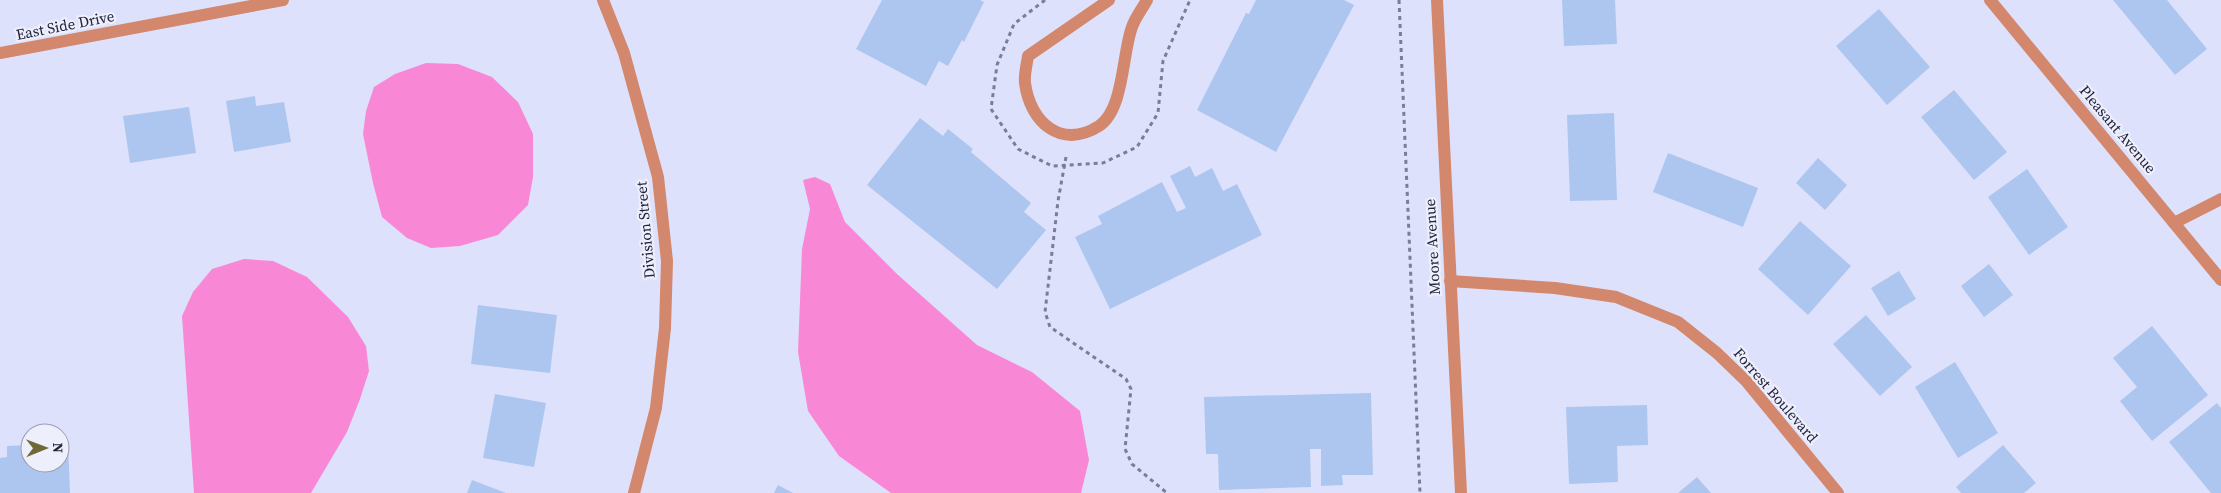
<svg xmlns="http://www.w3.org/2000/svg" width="2221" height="493" font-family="'Source Serif 4',serif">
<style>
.water{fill:#f888d5}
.building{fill:#adc6f0}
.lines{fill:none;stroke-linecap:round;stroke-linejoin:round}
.path{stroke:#7b7d96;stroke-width:3;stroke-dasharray:4 4;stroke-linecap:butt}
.minor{stroke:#d3876c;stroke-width:12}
.tertiary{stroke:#d3876c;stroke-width:12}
.labels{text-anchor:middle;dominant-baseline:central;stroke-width:4.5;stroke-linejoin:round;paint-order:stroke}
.street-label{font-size:15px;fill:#22233b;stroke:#edeffc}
</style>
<rect width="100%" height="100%" fill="#dee1fb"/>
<g class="water">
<polygon points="426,63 458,64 492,77 518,102 533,134 533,177 528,205 498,235 460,246 431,248 407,238 382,217 373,183 363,134 366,111 374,87 395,74"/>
<polygon points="815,177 830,184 845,222 897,274 977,345 1032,372 1080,411 1089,460 1081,493 891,493 839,456 808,411 798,352 802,249 810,209 803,180"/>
<polygon points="244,259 273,261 307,277 348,317 366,346 369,371 360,399 347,432 311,493 194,493 182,316 193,292 212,269"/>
</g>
<g class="building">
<polygon points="882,0 980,0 984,2 964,42 962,40 948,66 939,61 926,86 856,49"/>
<polygon points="1256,0 1344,0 1354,5 1276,152 1197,110 1246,13 1249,14"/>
<polygon points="1562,0 1615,0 1617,44 1564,46"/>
<polygon points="2113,0 2167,0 2207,49 2175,75"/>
<polygon points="1879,9 1930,67 1887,105 1836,46"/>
<polygon points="1954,90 2007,152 1974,180 1921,117"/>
<polygon points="255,96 256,106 284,102 291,142 234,152 226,101"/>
<polygon points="189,107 196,153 130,163 123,116"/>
<polygon points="1614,113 1617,200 1570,201 1567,115"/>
<polygon points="920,118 943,136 948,129 973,149 971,152 1031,203 1024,212 1046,230 997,289 867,185"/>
<polygon points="1668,153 1758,188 1743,227 1653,192"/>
<polygon points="1818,158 1847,185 1825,210 1796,183"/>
<polygon points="1190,166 1195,177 1212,168 1223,191 1237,184 1262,235 1110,309 1075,237 1102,224 1098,216 1162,182 1177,212 1186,208 1170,176"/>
<polygon points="2027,169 2068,227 2029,255 1988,197"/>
<polygon points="1800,221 1851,266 1808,315 1758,269"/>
<polygon points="1989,264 2013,295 1984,317 1961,286"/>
<polygon points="1899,271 1916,299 1888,316 1871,288"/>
<polygon points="478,305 557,315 550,373 471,364"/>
<polygon points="1866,315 1912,367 1880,396 1833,344"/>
<polygon points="2152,326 2208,395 2152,441 2120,401 2137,387 2113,358"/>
<polygon points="1955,362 1998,433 1958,458 1915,387"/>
<polygon points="1371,393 1373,475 1342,475 1343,485 1321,486 1321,449 1310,449 1311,487 1219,490 1218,454 1206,454 1204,397"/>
<polygon points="495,394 546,403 534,467 483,458"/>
<polygon points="2217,403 2221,408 2221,493 2211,493 2169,442"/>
<polygon points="1647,405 1648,445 1617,446 1618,482 1569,484 1566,407"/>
<polygon points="68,443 70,493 0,493 0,458 7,457 7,446 30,445 30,463 60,463 60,444"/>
<polygon points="2003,445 2036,483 2024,493 1961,493 1956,487"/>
<polygon points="1697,477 1711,493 1678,493"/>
<polygon points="472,480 506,493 467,493"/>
<polygon points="778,485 793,493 774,493"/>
</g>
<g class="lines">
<g class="path">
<polyline points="1045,0 1014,24 997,65 991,109 1018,149 1052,166 1103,163 1137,147 1158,113 1163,61 1190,0"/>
<polyline points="1399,0 1420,493"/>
<polyline points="1066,157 1058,201 1045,312 1050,327 1126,379 1131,389 1125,449 1132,464 1167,493"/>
</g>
<g class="minor">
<polyline points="603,0 624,53 658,177 667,261 665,328 656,408 634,493"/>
<path d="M 1109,0 L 1028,56 C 1027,64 1024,74 1025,83 C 1030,122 1061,150 1099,126 C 1124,110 1122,54 1132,27 C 1135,18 1142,9 1147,0"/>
<polyline points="1437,0 1461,493"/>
<polyline points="1990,0 2221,280"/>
<polyline points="2174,223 2221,199"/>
<polyline points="1450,281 1555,288 1616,297 1678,322 1717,353 1746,381 1838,493"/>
</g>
<polyline class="tertiary" points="0,53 283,0"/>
</g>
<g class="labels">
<g class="street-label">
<text transform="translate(65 25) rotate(-11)">East Side Drive</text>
<text transform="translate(2118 129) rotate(50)">Pleasant Avenue</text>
<text transform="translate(645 230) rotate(-95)">Division Street</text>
<text transform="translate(1432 247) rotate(-93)">Moore Avenue</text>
<text transform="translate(1776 395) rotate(49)">Forrest Boulevard</text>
</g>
</g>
<g transform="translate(45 448) rotate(89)"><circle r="24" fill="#edeffc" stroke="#9c9daf"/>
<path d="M0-4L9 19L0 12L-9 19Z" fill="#706835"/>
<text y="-8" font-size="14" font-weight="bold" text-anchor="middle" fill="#22233b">N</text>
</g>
</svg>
